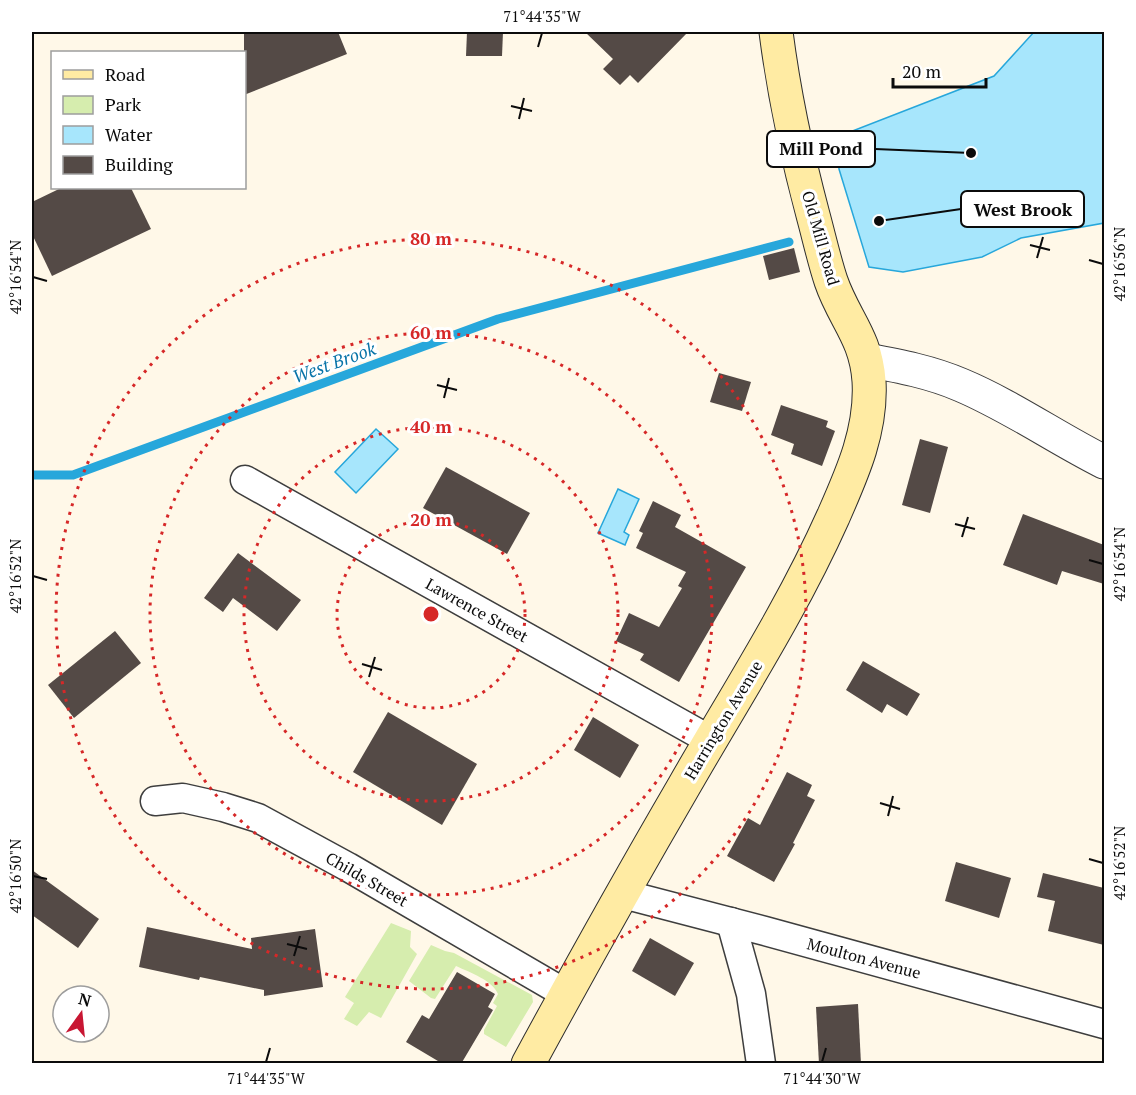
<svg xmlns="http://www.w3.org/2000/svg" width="1136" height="1095" font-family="'PT Serif',serif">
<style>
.green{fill:#d6edae}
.water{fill:#a7e6fc;stroke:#27a7db;stroke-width:1.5}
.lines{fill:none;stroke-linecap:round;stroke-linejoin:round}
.stream{stroke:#27a7db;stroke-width:9}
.building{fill:#544a46}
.minor-casing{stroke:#3e3e3e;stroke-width:31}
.tertiary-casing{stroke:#3e3e3e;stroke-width:35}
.secondary-casing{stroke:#2d2d2d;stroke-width:35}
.minor{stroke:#fff;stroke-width:28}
.tertiary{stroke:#fff;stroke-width:33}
.secondary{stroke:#ffeba3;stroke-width:33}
.ticks{fill:none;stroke:#0b0b0b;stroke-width:2}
.ring{fill:none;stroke:#d62828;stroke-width:3;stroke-dasharray:3 6}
.labels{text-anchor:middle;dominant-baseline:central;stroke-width:6;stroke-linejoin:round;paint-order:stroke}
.street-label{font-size:16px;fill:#0b0b0b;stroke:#fff}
.water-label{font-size:18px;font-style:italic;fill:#0974a8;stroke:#fff}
.centre{fill:#d62828;stroke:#fff;stroke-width:3}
.ring-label{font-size:18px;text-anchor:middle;font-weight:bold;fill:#d62828;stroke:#fff;stroke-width:6;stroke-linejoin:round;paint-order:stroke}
.leader{fill:none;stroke:#0b0b0b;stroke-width:2}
.callout-dot{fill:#0b0b0b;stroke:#fff;stroke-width:2}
.callout{fill:#fff;stroke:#0b0b0b;stroke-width:2}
.callout-label{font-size:18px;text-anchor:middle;font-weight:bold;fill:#0b0b0b}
.neatline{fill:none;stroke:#0b0b0b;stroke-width:2}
.ticks-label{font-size:15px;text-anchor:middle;fill:#0b0b0b}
</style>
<rect width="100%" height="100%" fill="#fff8e8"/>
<g class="green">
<polygon points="391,923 411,931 410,947 417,954 381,1018 369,1012 357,1026 344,1019 354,1003 345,997"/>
<path d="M 431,945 L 445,951 L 454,953 L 532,995 L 533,1002 L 506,1047 L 484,1034 L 484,1030 L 497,1006 L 493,1003 L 498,994 C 492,980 471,973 456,966 L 435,999 L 431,998 L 409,981 Z"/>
</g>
<g class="water">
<polygon points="1034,32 1104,32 1104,223 1021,238 982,257 903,272 869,267 839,169 837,137 994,76"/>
<polygon points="376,429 398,449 356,493 335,472"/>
<polygon points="618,489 639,499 624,532 629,535 625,545 598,533"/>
</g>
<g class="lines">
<polyline class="stream" points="32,475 73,475 498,319 789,242"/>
</g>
<g class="building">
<polygon points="244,32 338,32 347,54 244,95"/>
<polygon points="467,32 503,32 502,56 466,56"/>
<polygon points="585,32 688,32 638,83 630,75 620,85 603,69 613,59"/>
<polygon points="61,188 131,188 151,229 52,276 32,234 32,202"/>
<polygon points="794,248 800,272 769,280 763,256"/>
<polygon points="719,373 751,382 742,411 710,402"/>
<polygon points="781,405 828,421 826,427 835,431 822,466 791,454 794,444 771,435"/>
<polygon points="920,439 948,447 930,513 902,505"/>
<polygon points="446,467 530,513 507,554 423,508"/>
<polygon points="653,501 681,515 675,527 746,567 679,682 640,660 644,654 616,641 629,613 659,627 682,588 678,586 686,572 636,548 643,533 639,531"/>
<polygon points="1023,514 1104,545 1104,584 1062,571 1057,585 1003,565"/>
<polygon points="238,553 301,600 277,631 233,598 223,612 204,598"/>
<polygon points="115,631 141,663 74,718 48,685"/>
<polygon points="863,661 920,694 907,716 887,704 882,713 846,690"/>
<polygon points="388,712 477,764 442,825 353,772"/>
<polygon points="593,717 639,745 620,778 574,750"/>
<polygon points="787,772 812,785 807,796 815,800 793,843 795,844 774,882 727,856 748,818 760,825"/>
<polygon points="956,862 1011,878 999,918 945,901"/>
<polygon points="32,870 99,919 78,948 32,915"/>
<polygon points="1043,873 1104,888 1104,945 1048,931 1055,901 1037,897"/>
<polygon points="147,927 252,949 251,938 315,929 323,987 264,996 264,990 200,977 199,980 139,967"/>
<polygon points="650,938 694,963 675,996 632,971"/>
<polygon points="457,972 495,994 488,1007 493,1010 461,1064 443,1064 406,1042 422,1015 429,1019"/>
<polygon points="858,1004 861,1064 819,1064 816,1007"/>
</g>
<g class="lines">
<g class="minor-casing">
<g id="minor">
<polyline points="245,480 710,740"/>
<polyline points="155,801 183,798 223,807 258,818 348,867 566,994"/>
<polyline points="623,894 765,931 1104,1024"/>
<polyline points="731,922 751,994 761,1064"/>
</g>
</g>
<g class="tertiary-casing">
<path id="tertiary" d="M 867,360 C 899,366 931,372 961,385 C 1011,406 1056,438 1104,462"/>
</g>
<g class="secondary-casing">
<path id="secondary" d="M 528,1064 C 579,970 631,877 684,786 C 735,697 791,611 833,517 C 852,474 872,430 869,381 C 866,337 844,319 831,281 C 824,260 819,237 813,215 C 797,155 784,94 776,32"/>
</g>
<use href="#minor" class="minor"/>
<use href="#tertiary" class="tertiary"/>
<use href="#secondary" class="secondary"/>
</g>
<path class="ticks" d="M 538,47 L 542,33M 511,106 L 532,111M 519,119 L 524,98M 1030,245 L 1050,250M 1037,258 L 1043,237M 1089,260 L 1103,264M 33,277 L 47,281M 437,385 L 457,390M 444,398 L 449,378M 955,524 L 975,529M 962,537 L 968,517M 1089,560 L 1103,564M 33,576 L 47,580M 362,664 L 382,670M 369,677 L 375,657M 880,803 L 900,809M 888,816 L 893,796M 1089,859 L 1103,863M 33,876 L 47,879M 287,944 L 307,949M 294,956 L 300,936M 266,1062 L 270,1048M 822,1062 L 826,1048"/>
<g class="ring">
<circle cx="431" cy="614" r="94"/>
<circle cx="431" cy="614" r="187"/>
<circle cx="431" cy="614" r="281"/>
<circle cx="431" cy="614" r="375"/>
</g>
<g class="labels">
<g class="street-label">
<text transform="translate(821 238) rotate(74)">Old Mill Road</text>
<text transform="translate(477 610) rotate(29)">Lawrence Street</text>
<text transform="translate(723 720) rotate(-59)">Harrington Avenue</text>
<text transform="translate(367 879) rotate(30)">Childs Street</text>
<text transform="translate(864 958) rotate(15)">Moulton Avenue</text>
</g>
<g class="water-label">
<text transform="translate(334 362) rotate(-20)">West Brook</text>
</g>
</g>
<circle cx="431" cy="614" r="9" class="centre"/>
<g class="ring-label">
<text x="431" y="245">80 m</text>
<text x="431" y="339">60 m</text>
<text x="431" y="433">40 m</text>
<text x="431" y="526">20 m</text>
</g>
<path class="leader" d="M971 153L875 149M879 221L961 209"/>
<g class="callout-dot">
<circle cx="971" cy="153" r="6"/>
<circle cx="879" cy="221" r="6"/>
</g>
<g class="callout">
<rect x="767" y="131" width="108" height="36" rx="6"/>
<rect x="961" y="191" width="123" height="36" rx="6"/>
</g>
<g class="callout-label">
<text x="821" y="155">Mill Pond</text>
<text x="1023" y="216">West Brook</text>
</g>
<rect width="1136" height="1095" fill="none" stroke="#ffffff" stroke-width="66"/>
<rect x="51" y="51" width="195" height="138" fill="#ffffff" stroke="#9d9d9d" stroke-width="1.5"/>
<rect x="63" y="70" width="30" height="9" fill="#ffeba3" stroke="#9d9d9d" stroke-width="1.5"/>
<text x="105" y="81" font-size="18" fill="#0b0b0b">Road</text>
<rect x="63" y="96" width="30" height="18" fill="#d6edae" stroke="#9d9d9d" stroke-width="1.5"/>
<text x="105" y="111" font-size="18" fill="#0b0b0b">Park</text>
<rect x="63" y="126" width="30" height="18" fill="#a7e6fc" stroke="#9d9d9d" stroke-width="1.5"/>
<text x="105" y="141" font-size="18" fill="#0b0b0b">Water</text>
<rect x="63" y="156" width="30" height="18" fill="#544a46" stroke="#9d9d9d" stroke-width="1.5"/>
<text x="105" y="171" font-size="18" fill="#0b0b0b">Building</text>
<g transform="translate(81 1014) rotate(15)"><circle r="28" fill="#ffffff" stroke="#9d9d9d" stroke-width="1.5"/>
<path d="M0-4.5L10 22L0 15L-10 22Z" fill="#c81632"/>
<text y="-9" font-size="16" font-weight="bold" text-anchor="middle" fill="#0b0b0b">N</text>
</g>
<path d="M893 78v9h93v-9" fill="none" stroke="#0b0b0b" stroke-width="3"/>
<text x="902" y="78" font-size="18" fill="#0b0b0b" stroke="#ffffff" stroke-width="4.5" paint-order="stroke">20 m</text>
<rect x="33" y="33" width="1070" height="1029" class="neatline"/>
<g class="ticks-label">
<text x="542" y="22">71°44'35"W</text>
<text transform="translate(1120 264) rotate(-90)" y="5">42°16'56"N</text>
<text transform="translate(16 277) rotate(-90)" y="5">42°16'54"N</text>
<text transform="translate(1120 564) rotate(-90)" y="5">42°16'54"N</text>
<text transform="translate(16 576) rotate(-90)" y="5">42°16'52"N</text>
<text transform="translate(1120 863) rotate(-90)" y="5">42°16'52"N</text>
<text transform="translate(16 876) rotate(-90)" y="5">42°16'50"N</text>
<text x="266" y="1084">71°44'35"W</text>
<text x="822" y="1084">71°44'30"W</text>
</g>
</svg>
